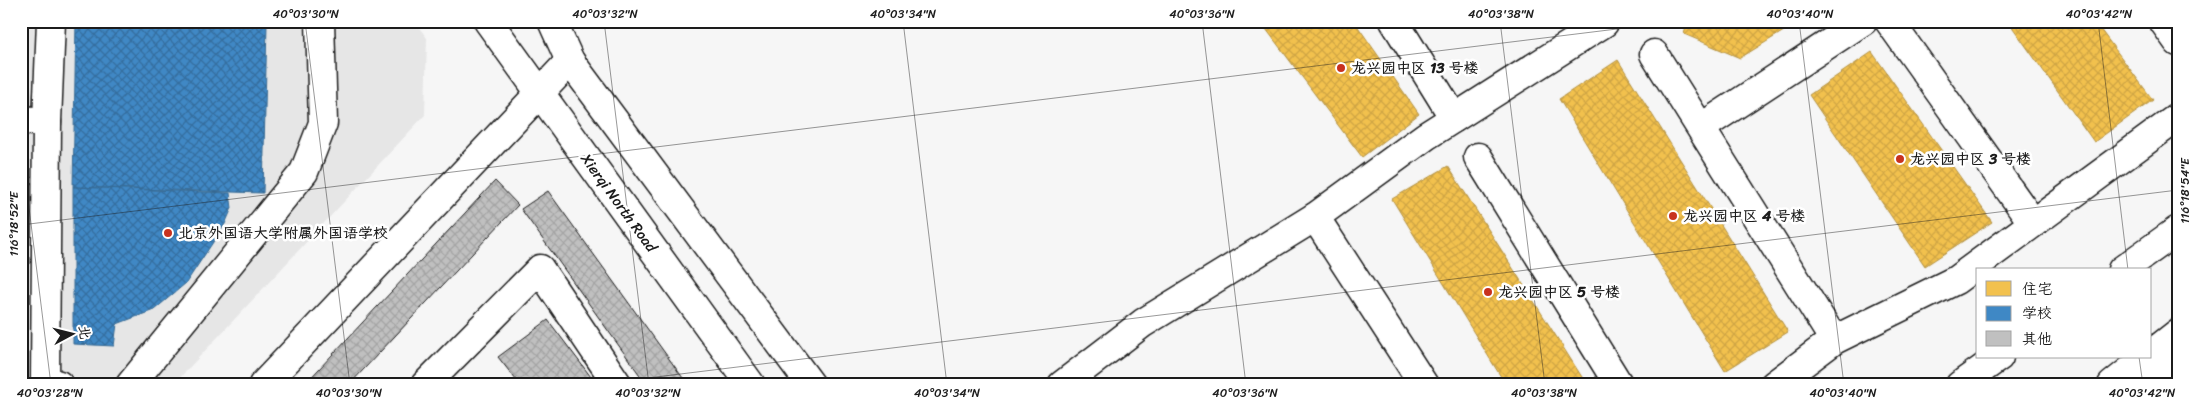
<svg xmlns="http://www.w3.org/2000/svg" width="2199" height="406" font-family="Sriracha,'LXGW WenKai TC',sans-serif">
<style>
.built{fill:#e6e6e6}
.homes{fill:url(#homes-cross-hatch);stroke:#b2903f}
.schools{fill:url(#schools-cross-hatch);stroke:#346892}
.building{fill:url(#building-cross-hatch);stroke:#1c1c1c}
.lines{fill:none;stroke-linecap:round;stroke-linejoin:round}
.street-casing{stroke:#1c1c1c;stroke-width:31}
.secondary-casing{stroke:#1c1c1c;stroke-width:31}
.street{stroke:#fff;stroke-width:28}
.secondary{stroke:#fff;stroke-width:28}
.ticks{fill:none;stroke:#1c1c1c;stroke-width:1;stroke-opacity:0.45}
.poi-dot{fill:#c8321e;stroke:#fff;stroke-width:2}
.labels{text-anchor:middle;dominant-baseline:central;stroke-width:5;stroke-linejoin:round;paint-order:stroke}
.poi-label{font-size:15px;font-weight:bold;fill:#1c1c1c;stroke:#fff;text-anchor:start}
.street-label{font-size:15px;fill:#1c1c1c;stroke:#fff}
.neatline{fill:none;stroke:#1c1c1c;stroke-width:2}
.ticks-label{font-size:12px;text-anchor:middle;fill:#1c1c1c}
</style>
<defs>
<pattern id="homes-cross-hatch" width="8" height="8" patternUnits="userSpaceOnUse" patternTransform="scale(1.25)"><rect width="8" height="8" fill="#f2c14e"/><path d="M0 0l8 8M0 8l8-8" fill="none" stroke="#cfa544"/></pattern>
<pattern id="schools-cross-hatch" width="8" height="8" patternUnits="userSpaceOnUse" patternTransform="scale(1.25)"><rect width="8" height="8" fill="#3f88c5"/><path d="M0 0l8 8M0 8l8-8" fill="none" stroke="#346e9f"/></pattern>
<pattern id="building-cross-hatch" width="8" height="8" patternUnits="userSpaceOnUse" patternTransform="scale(1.25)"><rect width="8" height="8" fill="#c0c0c0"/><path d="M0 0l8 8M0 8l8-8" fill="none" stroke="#a4a4a4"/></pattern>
</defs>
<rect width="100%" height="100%" fill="#f6f6f6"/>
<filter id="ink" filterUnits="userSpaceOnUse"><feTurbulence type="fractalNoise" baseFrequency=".02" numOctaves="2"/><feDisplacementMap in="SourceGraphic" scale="10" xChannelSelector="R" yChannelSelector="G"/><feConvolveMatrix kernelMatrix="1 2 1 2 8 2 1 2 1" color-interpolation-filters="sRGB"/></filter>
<g filter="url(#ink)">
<polygon class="built" points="21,21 414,21 427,38 425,115 173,385 21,385"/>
<g class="homes">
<polygon points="1260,21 1354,21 1419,114 1362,157"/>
<polygon points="1688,21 1800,21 1740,58 1684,34"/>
<polygon points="2008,21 2094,21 2153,100 2094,142"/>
<polygon points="1872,52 1992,222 1925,266 1809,95"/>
<polygon points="1618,60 1788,332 1725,371 1559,99"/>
<polygon points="1448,166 1587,385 1506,385 1392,199"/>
</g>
<g class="schools">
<polygon points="76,21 267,24 263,193 73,187"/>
<polygon points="73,187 230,193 232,208 225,224 186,283 154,310 117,324 114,346 73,344"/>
</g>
<g class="building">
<polygon points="495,181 518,205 349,385 304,385"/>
<polygon points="548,191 688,385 647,385 521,209"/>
<polygon points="548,320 597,385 520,385 498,357"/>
</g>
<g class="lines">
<g class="street-casing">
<g id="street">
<polyline points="51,21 47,122 45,381 59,385"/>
<polyline points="1394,21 1454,118"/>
<polyline points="1889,21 2033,223"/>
<polyline points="2163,21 2178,42"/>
<polyline points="1654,54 1834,340"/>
<polyline points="21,120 47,122"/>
<polyline points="1702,127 1863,21"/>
<polyline points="1478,157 1619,385"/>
<polyline points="1315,217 1424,385"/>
<polyline points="2122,270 2178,230"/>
<polyline points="130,385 304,172 323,123 320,21"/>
<polyline points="425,385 540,269 618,385"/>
<polyline points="1062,385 1143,323 1315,217 1426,136 1604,23 1603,21"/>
<polyline points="1774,385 1834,340 1956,280 2178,117"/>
<polyline points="1960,385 1999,357"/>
</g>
</g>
<g class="secondary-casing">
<g id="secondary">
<polyline points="488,21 751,385"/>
<polyline points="552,21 570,61 811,385"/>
<polyline points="2150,355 2178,333"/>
<polyline points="263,385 570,61"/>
<polyline points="2112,385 2147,357"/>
<polyline points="2152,385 2178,365"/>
</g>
</g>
<use href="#street" class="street"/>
<use href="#secondary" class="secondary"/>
</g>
</g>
<path class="ticks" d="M 305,21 L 350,385M 604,21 L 649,385M 903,21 L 947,385M 1202,21 L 1246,385M 1500,21 L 1545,385M 1799,21 L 1844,385M 2098,21 L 2128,270M 21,143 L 51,385M 21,225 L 1682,21M 2139,357 L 2143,385M 591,385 L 2178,190"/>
<g class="poi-dot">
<circle cx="1341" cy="68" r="5"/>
<circle cx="1900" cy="159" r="5"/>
<circle cx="1673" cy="216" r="5"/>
<circle cx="168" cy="233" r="5"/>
<circle cx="1488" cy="292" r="5"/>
</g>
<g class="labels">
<g class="poi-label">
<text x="1351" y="68">龙兴园中区 13 号楼</text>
<text x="1910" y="159">龙兴园中区 3 号楼</text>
<text x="1683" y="216">龙兴园中区 4 号楼</text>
<text x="178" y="233">北京外国语大学附属外国语学校</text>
<text x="1498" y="292">龙兴园中区 5 号楼</text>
</g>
<g class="street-label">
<text transform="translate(619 203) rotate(54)">Xierqi North Road</text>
</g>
</g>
<rect width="2199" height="406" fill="none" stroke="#fff" stroke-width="55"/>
<rect x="1976" y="268" width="175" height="90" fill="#ffffff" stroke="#a4a4a4"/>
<rect x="1986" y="281" width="25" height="15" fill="#f2c14e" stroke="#a4a4a4"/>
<text x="2022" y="294" font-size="15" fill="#1c1c1c">住宅</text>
<rect x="1986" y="306" width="25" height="15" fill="#3f88c5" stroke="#a4a4a4"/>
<text x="2022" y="318" font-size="15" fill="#1c1c1c">学校</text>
<rect x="1986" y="331" width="25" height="15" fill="#c0c0c0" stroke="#a4a4a4"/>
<text x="2022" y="344" font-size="15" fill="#1c1c1c">其他</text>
<g transform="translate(72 334) rotate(83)" stroke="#ffffff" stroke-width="4" paint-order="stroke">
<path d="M0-4L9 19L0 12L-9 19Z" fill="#1c1c1c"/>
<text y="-8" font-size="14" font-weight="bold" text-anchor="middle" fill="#1c1c1c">北</text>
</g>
<rect x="28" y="28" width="2144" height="350" class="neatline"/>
<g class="ticks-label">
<text x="306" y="18">40°03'30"N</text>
<text x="605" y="18">40°03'32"N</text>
<text x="903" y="18">40°03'34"N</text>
<text x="1202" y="18">40°03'36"N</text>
<text x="1501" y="18">40°03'38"N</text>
<text x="1800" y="18">40°03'40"N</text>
<text x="2099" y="18">40°03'42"N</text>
<text transform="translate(2185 191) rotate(-90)" y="4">116°18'54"E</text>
<text transform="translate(14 224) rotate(-90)" y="4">116°18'52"E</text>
<text x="50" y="397">40°03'28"N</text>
<text x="349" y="397">40°03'30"N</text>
<text x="648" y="397">40°03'32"N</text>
<text x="947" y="397">40°03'34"N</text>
<text x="1245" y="397">40°03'36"N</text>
<text x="1544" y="397">40°03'38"N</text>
<text x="1843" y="397">40°03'40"N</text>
<text x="2142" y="397">40°03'42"N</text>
</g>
</svg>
